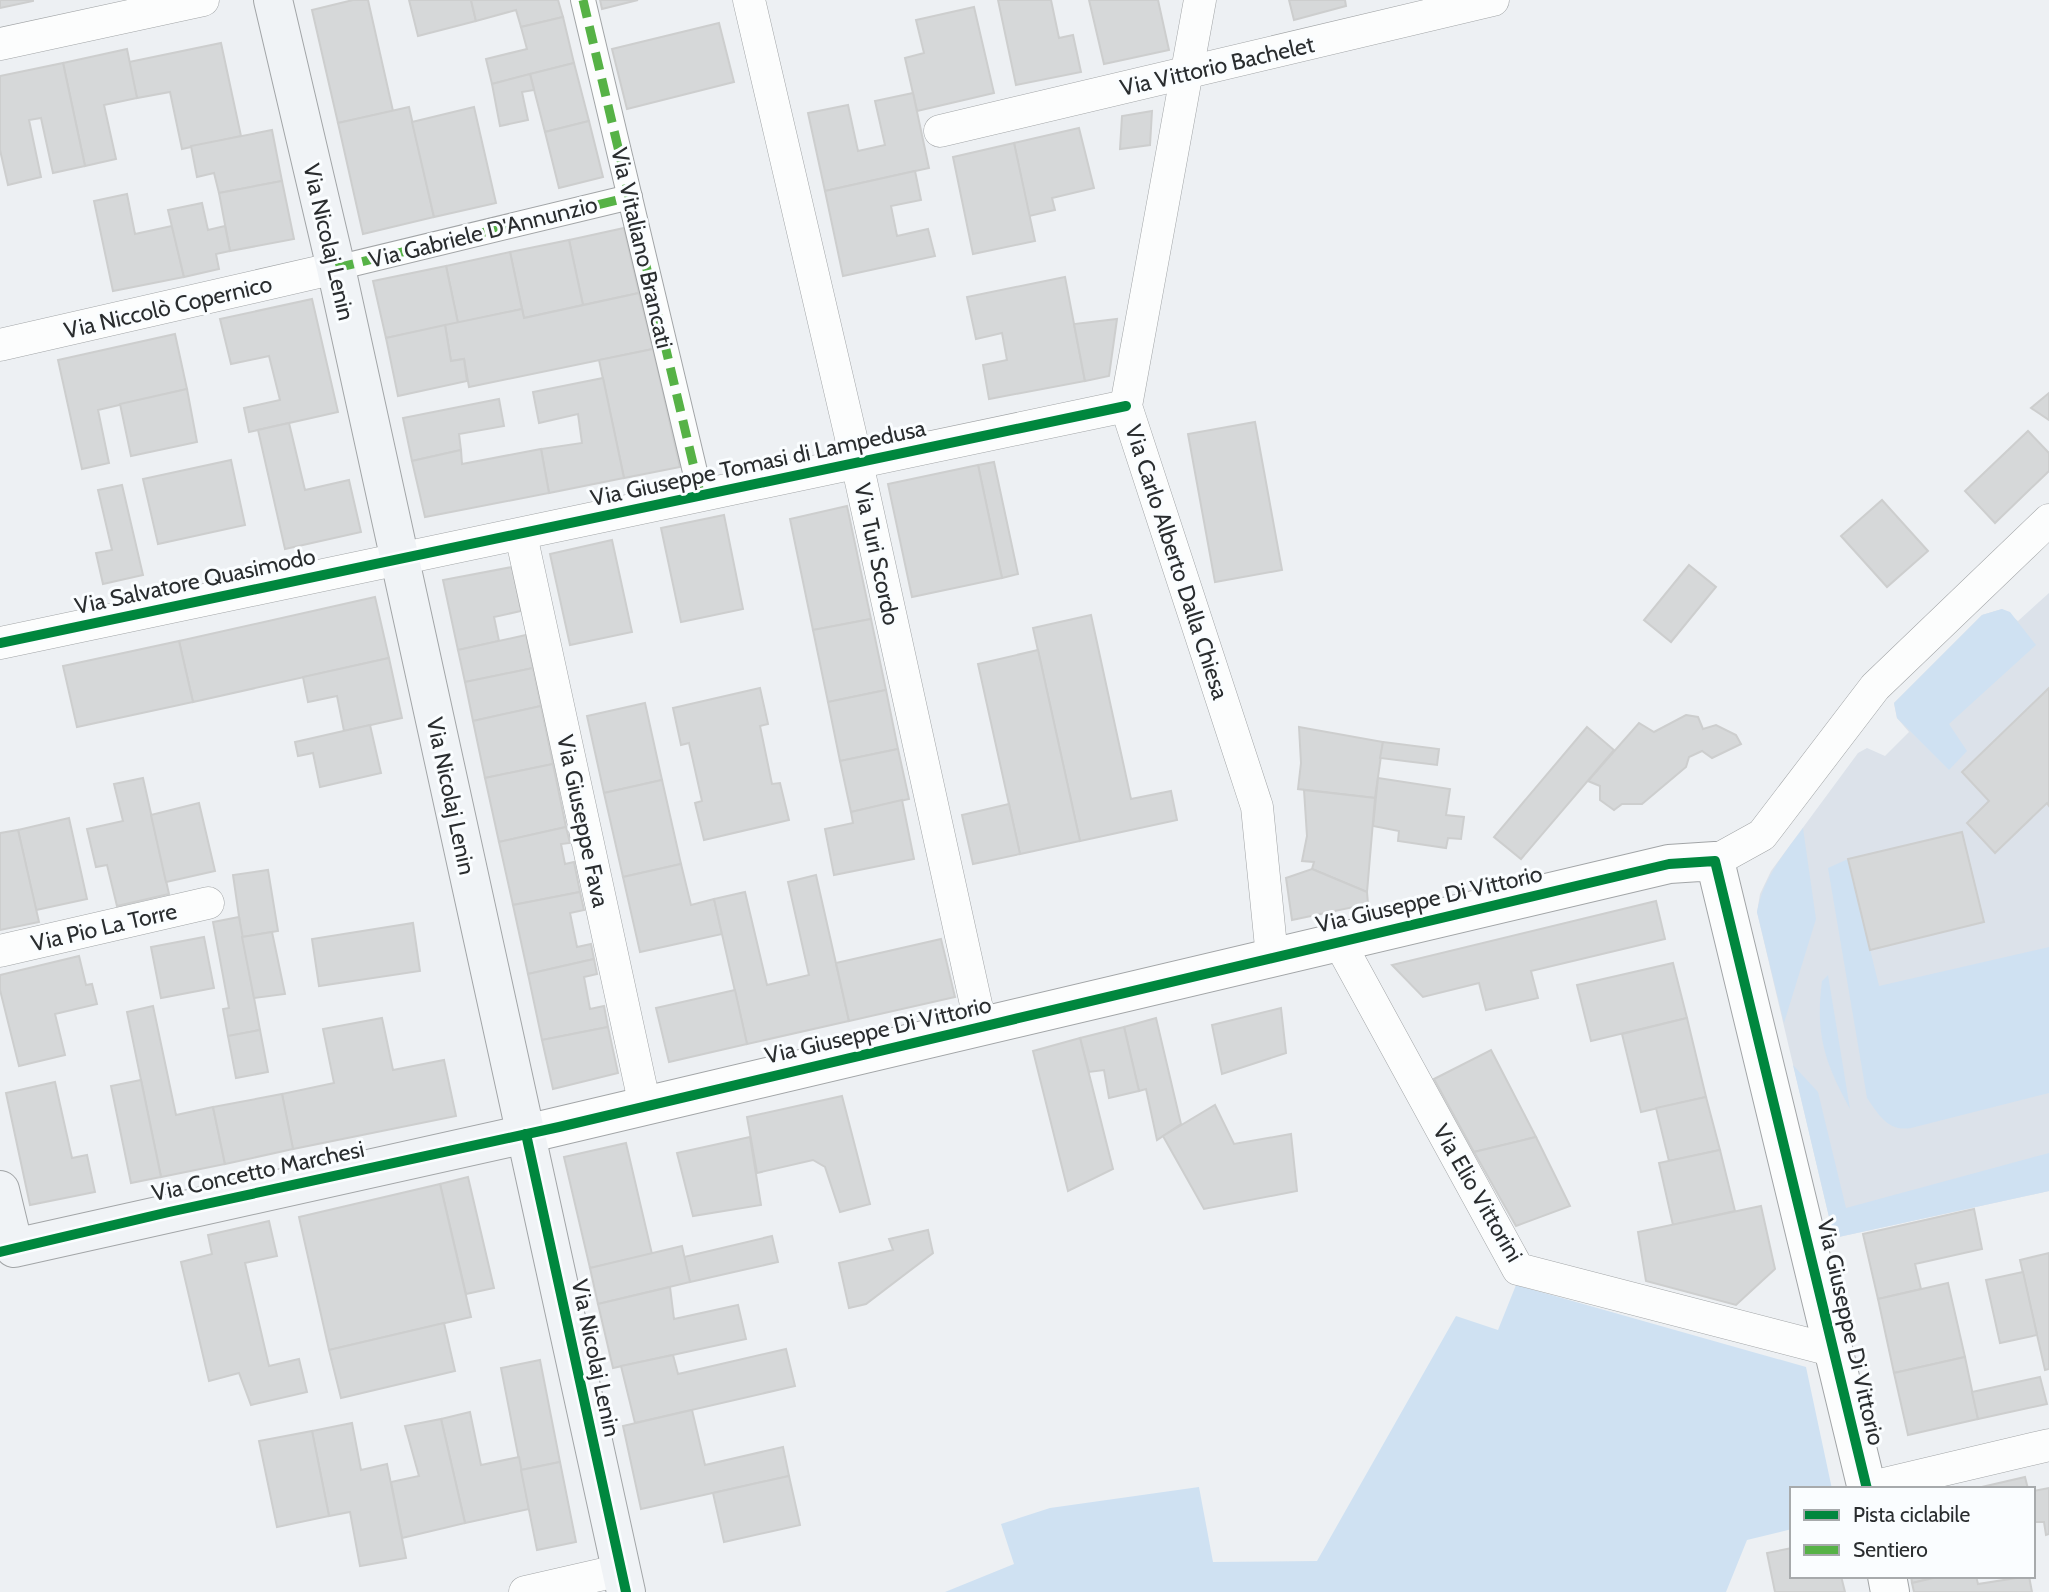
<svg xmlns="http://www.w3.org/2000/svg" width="2049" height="1592" font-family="Cabin,sans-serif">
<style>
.built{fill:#dce2ea}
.green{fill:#cfe1f2}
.building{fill:#d6d8d9;stroke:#cdcece;stroke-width:2}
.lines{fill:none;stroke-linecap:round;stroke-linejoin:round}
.pedestrian-casing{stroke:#a2a5a7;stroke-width:26}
.minor-casing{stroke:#a2a5a7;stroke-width:33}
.tertiary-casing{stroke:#a2a5a7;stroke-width:40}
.secondary-casing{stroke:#a2a5a7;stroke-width:40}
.pedestrian{stroke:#fcfdfd;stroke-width:24}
.minor{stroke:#fcfdfd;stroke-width:32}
.tertiary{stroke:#fcfdfd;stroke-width:38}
.secondary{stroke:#f0f3f6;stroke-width:38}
.quiet{stroke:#56b246;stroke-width:9;stroke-dasharray:18 9;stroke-linecap:butt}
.cycleway-casing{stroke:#fafdff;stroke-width:15}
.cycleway{stroke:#00873e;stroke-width:10}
.labels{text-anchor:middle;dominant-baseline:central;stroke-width:6;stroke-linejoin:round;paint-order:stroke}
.street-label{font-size:23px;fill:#2a2d2f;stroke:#fafdff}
</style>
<rect width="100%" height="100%" fill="#edf0f3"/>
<polygon class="built" points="2049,593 2049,1191 1834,1238 1757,912 1760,894 1771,871 1858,753 1867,748 1885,756 1909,732 1897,718 1894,703 1982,615 2002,609 2018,621"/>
<g class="green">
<polygon points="2002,609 2010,612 2036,645 1949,724 1967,751 1949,770 1897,718 1894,703 1982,615"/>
<path d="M 1803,828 L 1816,919 L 1784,1023 L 1757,912 C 1763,879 1783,855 1803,828 Z"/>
<path d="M 1848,859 L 1879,986 L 2049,947 L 2049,1093 L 1911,1128 C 1888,1132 1879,1115 1867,1098 L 1828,868 Z"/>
<path d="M 1828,975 L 1850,1109 C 1825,1063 1815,1035 1822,981 Z"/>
<polygon points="1793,1065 1818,1092 1846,1208 2049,1153 2049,1191 1834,1238"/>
<polygon points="1516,1285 1806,1367 1832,1489 1792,1489 1792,1529 1747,1540 1726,1592 945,1592 1014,1564 1001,1524 1050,1508 1199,1487 1213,1562 1317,1561 1456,1316 1498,1330"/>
</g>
<g class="building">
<polygon points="0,0 33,0 33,1 0,8"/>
<polygon points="353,0 368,0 393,111 338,123 312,10"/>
<polygon points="409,0 471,0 476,21 418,36"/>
<polygon points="471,0 558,0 563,17 521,27 516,10 476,21"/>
<polygon points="600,0 638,0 602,9"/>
<polygon points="998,0 1051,0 1059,38 1073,35 1081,72 1016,85"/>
<polygon points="1089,0 1158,0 1169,50 1104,64"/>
<polygon points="1289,0 1345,0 1346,6 1294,20"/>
<polygon points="974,7 994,93 917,111 905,58 924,53 916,20"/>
<polygon points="563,17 574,63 492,84 486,59 527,49 521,27"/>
<polygon points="719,23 734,82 627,109 612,49"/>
<polygon points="221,43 241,136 182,149 170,92 137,98 129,62"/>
<polygon points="127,49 137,98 104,105 116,159 85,166 63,63"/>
<polygon points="63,63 85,166 53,173 41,118 29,120 41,177 8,185 0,150 0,76"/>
<polygon points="574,63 589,121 545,132 530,74"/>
<polygon points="530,74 534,90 522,92 528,120 500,126 492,84"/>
<polygon points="913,93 929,168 825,191 808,113 848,105 858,151 885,145 875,101"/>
<polygon points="409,107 434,217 363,234 338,123"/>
<polygon points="474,107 496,203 434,217 412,122"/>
<polygon points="1152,111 1150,145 1120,149 1122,116"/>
<polygon points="589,121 603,177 559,188 545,132"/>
<polygon points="1079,128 1094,188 1052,198 1055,210 1029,216 1014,143"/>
<polygon points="272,130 282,181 219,193 214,173 197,177 191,146"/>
<polygon points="1014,143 1035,241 973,254 953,157"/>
<polygon points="915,171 921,200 891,206 897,236 928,229 935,256 843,276 825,191"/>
<polygon points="282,181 294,239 230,251 219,193"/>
<polygon points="127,194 135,234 172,226 184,277 113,291 94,201"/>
<polygon points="202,203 208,230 225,226 230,251 216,254 219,269 184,277 168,210"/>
<polygon points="624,228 639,293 583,305 569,240"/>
<polygon points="569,240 583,305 524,318 510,252"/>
<polygon points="510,252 522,309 458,323 446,266"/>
<polygon points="446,266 458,323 386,338 373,281"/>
<polygon points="1065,277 1085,381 989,399 983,365 1007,360 1002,333 976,339 967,297"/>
<polygon points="639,293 653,349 469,387 464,359 451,361 445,325 522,309 524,318"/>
<polygon points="312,299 338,412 249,432 244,408 280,400 269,356 231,364 220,319"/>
<polygon points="1117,319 1109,376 1085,381 1074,324"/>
<polygon points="445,325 451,361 464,359 467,381 398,396 386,338"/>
<polygon points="175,334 187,389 98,410 109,463 82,469 58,360"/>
<polygon points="653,349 680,467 624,478 599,360"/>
<polygon points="603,378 624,478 549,493 541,449 582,443 578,414 539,423 533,392"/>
<polygon points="187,389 197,442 131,456 120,404"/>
<polygon points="2049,393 2049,420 2031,408"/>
<polygon points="499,399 504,426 459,434 461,450 412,461 403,418"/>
<polygon points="1255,422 1282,570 1215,582 1188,434"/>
<polygon points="289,423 305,490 349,480 361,532 285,549 258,430"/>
<polygon points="2028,431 2049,453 2049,471 1995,523 1965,491"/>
<polygon points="541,449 549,493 425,517 412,461 461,450 462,464"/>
<polygon points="231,460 245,525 158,544 143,479"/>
<polygon points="994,462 1018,574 1002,578 978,465"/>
<polygon points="978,465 1002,578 912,597 888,484"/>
<polygon points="122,485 143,575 103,584 96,553 112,550 98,490"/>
<polygon points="1882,500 1928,551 1887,587 1841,536"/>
<polygon points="847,506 871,619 813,630 790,519"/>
<polygon points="724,515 743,609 681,622 661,528"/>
<polygon points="612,540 632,632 570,645 550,554"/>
<polygon points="1689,565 1716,587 1671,642 1644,620"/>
<polygon points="512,567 521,611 494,617 499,641 458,650 443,580"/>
<polygon points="375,597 389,658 193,702 179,641"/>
<polygon points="1091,615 1131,799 1171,791 1177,820 1080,841 1033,628"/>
<polygon points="871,619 886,690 828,702 813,630"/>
<polygon points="526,635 533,668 465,682 458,650"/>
<polygon points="179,641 193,702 77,727 63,666"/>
<polygon points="1038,650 1080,841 1020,854 978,664"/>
<polygon points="389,658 402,718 344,731 337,696 308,702 303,677"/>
<polygon points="533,668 541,706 473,721 465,682"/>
<polygon points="760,688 768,724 760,726 772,784 780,783 789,820 704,840 695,803 702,801 689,743 681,745 673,708"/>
<polygon points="2049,688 2049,806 2047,803 1995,853 1967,823 1989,801 1962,772"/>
<polygon points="886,690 898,749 840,761 828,702"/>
<polygon points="645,703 662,780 604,793 587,716"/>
<polygon points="541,706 553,764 485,778 473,721"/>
<polygon points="1686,715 1698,717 1703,729 1716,725 1736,735 1741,744 1712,758 1702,751 1689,757 1686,767 1642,804 1622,804 1614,810 1600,800 1600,786 1588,781 1639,723 1654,732"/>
<polygon points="370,725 381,773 320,787 313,753 298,756 295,742"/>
<polygon points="1299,727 1383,742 1375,798 1298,789 1301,763"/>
<polygon points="1587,727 1614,750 1521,859 1494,837"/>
<polygon points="1383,742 1439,749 1437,765 1380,758"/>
<polygon points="898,749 909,799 851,812 840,761"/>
<polygon points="553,764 566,827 499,842 485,778"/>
<polygon points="143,778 169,894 117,906 107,865 96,867 87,829 123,821 114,784"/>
<polygon points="1378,778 1450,789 1446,815 1464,817 1461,839 1448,838 1446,848 1398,841 1399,831 1373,826"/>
<polygon points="662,780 681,864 623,877 604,793"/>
<polygon points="1304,790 1375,798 1367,892 1312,869 1314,862 1302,861 1307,836"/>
<polygon points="902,800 914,859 834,875 825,829 853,823 851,812"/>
<polygon points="199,803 215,871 166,882 151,815"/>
<polygon points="1009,804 1020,854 973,864 962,815"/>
<polygon points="69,818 87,899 36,910 18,830"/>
<polygon points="566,827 570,843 561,844 565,864 574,862 580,892 513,905 499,842"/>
<polygon points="18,830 39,922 0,930 0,833"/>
<polygon points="1962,832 1984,922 1870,950 1848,859"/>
<polygon points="681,864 691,905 714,899 722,934 640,952 623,877"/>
<polygon points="1312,869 1367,892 1368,904 1292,920 1286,878"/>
<polygon points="268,870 278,931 242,937 233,875"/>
<polygon points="816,875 849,1021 747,1044 714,899 745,892 767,985 809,975 788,882"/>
<polygon points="580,892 584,910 570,913 577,947 591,944 594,959 528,974 513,905"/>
<polygon points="1656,901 1665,939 1531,971 1538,998 1486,1010 1479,983 1423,997 1392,965"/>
<polygon points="239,917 260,1030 228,1036 223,1009 229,1008 213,922"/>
<polygon points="413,923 420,971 319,986 312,939"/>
<polygon points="272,932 285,994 254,998 242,937"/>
<polygon points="204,937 214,988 161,998 151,947"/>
<polygon points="941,939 955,997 849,1021 836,963"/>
<polygon points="79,956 86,985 92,984 97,1004 55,1014 65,1055 19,1066 0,990 0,975"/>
<polygon points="594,959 597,974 584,977 590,1009 604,1006 608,1027 542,1040 528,974"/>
<polygon points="1673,963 1687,1018 1591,1041 1577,985"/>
<polygon points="735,990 747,1044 669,1062 656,1008"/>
<polygon points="153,1006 176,1115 213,1107 225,1164 161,1177 127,1012"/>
<polygon points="1281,1008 1286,1053 1222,1074 1212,1025"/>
<polygon points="382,1018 393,1070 444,1060 456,1116 293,1149 282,1094 334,1083 323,1029"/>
<polygon points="1156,1018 1181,1124 1157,1140 1146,1089 1139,1091 1124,1027"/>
<polygon points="1687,1018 1706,1097 1641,1112 1622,1034"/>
<polygon points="608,1027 618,1073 553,1089 542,1040"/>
<polygon points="1124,1027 1139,1091 1109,1098 1104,1070 1089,1072 1080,1038"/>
<polygon points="260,1030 268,1072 236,1078 228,1036"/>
<polygon points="1080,1038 1113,1169 1068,1191 1033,1051"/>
<polygon points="1491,1050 1536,1137 1474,1152 1434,1079"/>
<polygon points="141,1080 161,1177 131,1183 111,1086"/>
<polygon points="55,1082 72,1158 87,1155 95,1192 30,1205 6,1093"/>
<polygon points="282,1094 293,1149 225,1164 213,1107"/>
<polygon points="842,1096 870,1204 840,1212 825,1167 813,1160 757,1173 747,1117"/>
<polygon points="1706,1097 1720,1150 1669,1161 1656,1108"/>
<polygon points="1215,1105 1234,1144 1291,1134 1297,1191 1204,1209 1163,1136"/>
<polygon points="750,1137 761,1205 693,1216 677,1153"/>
<polygon points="1536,1137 1570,1206 1516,1226 1474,1152"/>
<polygon points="626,1143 652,1254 590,1268 564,1157"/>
<polygon points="1720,1150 1735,1211 1673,1225 1659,1163"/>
<polygon points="468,1177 494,1288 466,1294 440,1184"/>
<polygon points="440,1184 471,1317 329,1350 299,1217"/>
<polygon points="1761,1206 1775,1269 1736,1305 1646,1281 1638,1232"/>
<polygon points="1974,1209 1982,1249 1915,1264 1921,1289 1878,1299 1863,1234"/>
<polygon points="269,1221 277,1256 245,1263 269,1366 299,1359 307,1392 251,1405 239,1373 209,1381 181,1262 212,1254 208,1235"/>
<polygon points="928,1230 933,1253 866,1304 849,1308 839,1263 893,1250 889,1239"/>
<polygon points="772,1236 778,1262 690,1282 684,1257"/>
<polygon points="682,1246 690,1282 598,1304 590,1268"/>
<polygon points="2049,1253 2049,1369 2045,1370 2020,1260"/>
<polygon points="2023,1272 2037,1335 2000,1343 1986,1280"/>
<polygon points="1948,1283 1965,1357 1894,1373 1878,1299"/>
<polygon points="670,1287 674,1319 738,1305 746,1339 613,1368 598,1304"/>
<polygon points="444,1323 455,1371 341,1398 329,1350"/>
<polygon points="786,1349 795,1386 635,1423 621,1366 673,1355 678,1374"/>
<polygon points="1965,1357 1978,1419 1908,1435 1894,1373"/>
<polygon points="540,1360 560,1462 521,1470 501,1368"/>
<polygon points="2040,1377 2047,1404 1978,1419 1972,1392"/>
<polygon points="692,1410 705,1465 783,1447 789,1476 641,1509 623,1426"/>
<polygon points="470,1412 481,1465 519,1457 529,1509 465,1523 441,1419"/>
<polygon points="441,1419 465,1523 402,1538 391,1482 419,1476 405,1426"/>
<polygon points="352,1423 361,1470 387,1464 406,1558 360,1566 350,1512 329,1516 312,1431"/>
<polygon points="312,1431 329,1516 277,1527 259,1441"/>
<polygon points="560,1462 576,1542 537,1550 521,1470"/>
<polygon points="789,1476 800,1525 724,1542 713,1493"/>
<polygon points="2025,1477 2028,1489 1973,1489"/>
<polygon points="2049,1488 2049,1534 2046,1535 2044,1522 2035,1522 2033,1491"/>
<polygon points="1792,1548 1792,1576 1841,1576 1845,1592 1775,1592 1767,1553"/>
<polygon points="1911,1576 1942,1576 1912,1583"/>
<polygon points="1942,1576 1976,1576 1978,1584 2029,1576 2032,1592 1914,1592 1912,1583"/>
</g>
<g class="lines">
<g class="pedestrian-casing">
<g id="pedestrian">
<polyline points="583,0 701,497"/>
<polyline points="336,268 630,197"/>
</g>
</g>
<g class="minor-casing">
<g id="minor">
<polyline points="749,0 857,463 981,1027"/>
<polyline points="1200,0 1126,406 1257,807 1272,957"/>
<polyline points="0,44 203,0"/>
<polyline points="940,131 1493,0"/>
<polyline points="0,345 336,268"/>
<polyline points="521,535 645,1106"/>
<polyline points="0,643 1126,406"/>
<polyline points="1715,861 1762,835 1875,687 2049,520"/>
<polyline points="1339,942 1518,1269 1835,1351"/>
<polyline points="0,951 208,903"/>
<polyline points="1867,1488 2049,1445"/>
<polyline points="525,1592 621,1570"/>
</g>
</g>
<g class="tertiary-casing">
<g id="tertiary">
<polyline points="526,1134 1669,864 1715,861 1867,1489"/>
<polyline points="1887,1576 1890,1592"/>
</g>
</g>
<g class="secondary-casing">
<g id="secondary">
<polyline points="273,0 336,268 626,1592"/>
<polyline points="0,1190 14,1248 526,1134"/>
</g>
</g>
<use href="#pedestrian" class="pedestrian"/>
<use href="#minor" class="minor"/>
<use href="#tertiary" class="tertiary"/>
<use href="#secondary" class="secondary"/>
<g class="quiet">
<polyline points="583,0 701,497"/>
<polyline points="336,268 630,197"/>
</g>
<g class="cycleway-casing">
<g id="cycleway">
<polyline points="0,643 1126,406"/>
<polyline points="526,1134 626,1592"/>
<polyline points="0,1252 169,1212 559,1127 1669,864 1715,861 1867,1489"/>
</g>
</g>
<use href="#cycleway" class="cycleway"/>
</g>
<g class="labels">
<g class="street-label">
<text transform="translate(1217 66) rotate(-13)">Via Vittorio Bachelet</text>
<text transform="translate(483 232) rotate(-14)">Via Gabriele D'Annunzio</text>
<text transform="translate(329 242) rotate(77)">Via Nicolaj Lenin</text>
<text transform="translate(642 248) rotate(77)">Via Vitaliano Brancati</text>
<text transform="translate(168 307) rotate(-13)">Via Niccolò Copernico</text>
<text transform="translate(758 463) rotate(-12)">Via Giuseppe Tomasi di Lampedusa</text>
<text transform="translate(877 554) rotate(78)">Via Turi Scordo</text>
<text transform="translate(1177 562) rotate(72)">Via Carlo Alberto Dalla Chiesa</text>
<text transform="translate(195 581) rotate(-12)">Via Salvatore Quasimodo</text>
<text transform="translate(451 796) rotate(78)">Via Nicolaj Lenin</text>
<text transform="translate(583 821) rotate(78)">Via Giuseppe Fava</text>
<text transform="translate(1429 899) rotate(-13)">Via Giuseppe Di Vittorio</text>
<text transform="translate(104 927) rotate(-13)">Via Pio La Torre</text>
<text transform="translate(878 1030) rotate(-13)">Via Giuseppe Di Vittorio</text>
<text transform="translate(258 1171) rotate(-12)">Via Concetto Marchesi</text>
<text transform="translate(1478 1193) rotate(60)">Via Elio Vittorini</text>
<text transform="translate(1851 1332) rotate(77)">Via Giuseppe Di Vittorio</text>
<text transform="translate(596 1358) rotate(78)">Via Nicolaj Lenin</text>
</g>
</g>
<rect x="1790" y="1487" width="245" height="91" fill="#fafdff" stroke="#a7aaac" stroke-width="2"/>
<rect x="1804" y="1510" width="35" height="10" fill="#00873e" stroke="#a7aaac" stroke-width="2"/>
<text x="1853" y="1522" font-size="21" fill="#2a2d2f">Pista ciclabile</text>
<rect x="1804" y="1545" width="35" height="10" fill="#56b246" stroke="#a7aaac" stroke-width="2"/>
<text x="1853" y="1557" font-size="21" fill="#2a2d2f">Sentiero</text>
</svg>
